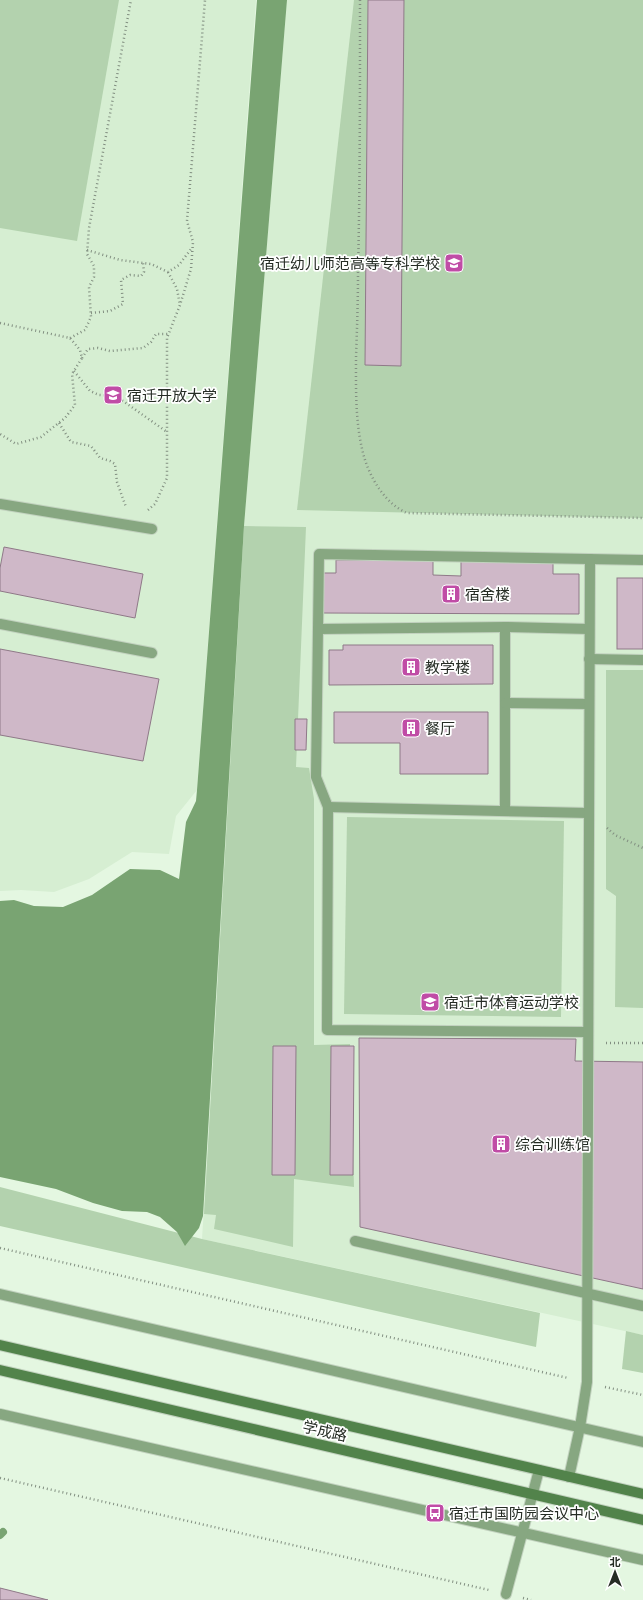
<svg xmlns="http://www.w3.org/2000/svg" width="643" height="1600" font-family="'PT Sans Narrow','Noto Sans SC',sans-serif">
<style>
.built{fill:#d6eed2}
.green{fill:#b3d2ae}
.water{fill:#79a472}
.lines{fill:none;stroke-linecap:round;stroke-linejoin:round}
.stream{stroke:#79a472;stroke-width:8}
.building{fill:#cfb8c8;stroke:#8f7988}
.service-casing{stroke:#c2d2bf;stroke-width:12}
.secondary-casing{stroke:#c2d2bf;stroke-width:12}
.path{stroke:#828f81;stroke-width:2.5;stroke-dasharray:1 3;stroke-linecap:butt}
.service{stroke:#87a781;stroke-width:10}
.secondary{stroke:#52834b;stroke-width:10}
.labels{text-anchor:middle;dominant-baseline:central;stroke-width:3.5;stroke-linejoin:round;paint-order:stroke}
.poi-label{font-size:15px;fill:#252c24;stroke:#fff;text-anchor:start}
.street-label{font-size:15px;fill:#252c24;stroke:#fff}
</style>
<rect width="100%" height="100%" fill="#e4f7e1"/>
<g class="built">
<polygon points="0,0 256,0 197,790 176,816 169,854 132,852 89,879 54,892 21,890 0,891"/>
<polygon points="287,0 643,0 643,1335 202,1239 230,791 244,526"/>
</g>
<g class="green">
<polygon points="0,0 119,0 77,241 0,228"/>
<polygon points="354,0 643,0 643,518 297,510"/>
<polygon points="244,526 306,527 296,767 309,768 314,799 314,1045 350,1044 354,1187 294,1179 293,1247 214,1229 216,1215 204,1214"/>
<polygon points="606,670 643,670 643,1008 615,1007 616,896 606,889"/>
<polygon points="347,817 564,821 561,1017 344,1014"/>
<polygon points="0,1187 202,1239 540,1313 536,1347 0,1226"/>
<polygon points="626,1331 643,1335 643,1373 622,1369"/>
</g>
<polygon class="water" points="257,0 287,0 244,526 203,1216 199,1228 185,1246 177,1232 160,1217 147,1212 122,1211 93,1203 56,1189 0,1177 0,901 14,900 34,906 63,907 92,895 130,869 160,870 179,879 186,822 196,801 197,790"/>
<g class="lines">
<polyline class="stream" points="0,1535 3,1532"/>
</g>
<g class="building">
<polygon points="368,0 404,0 401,366 365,365"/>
<polygon points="4,547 143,574 135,618 0,591 0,568"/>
<polygon points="336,560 433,560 433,575 461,576 461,561 553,562 553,574 579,574 579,614 323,613 323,573 336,573"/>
<rect x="617" y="578" width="26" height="71"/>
<polygon points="343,645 493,645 493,684 329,685 329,650 343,650"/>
<polygon points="0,649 159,679 143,761 0,735"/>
<polygon points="334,712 488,712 488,774 400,774 400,743 334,743"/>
<polygon points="295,719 307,719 306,750 295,750"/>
<polygon points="359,1038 576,1039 575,1061 643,1062 643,1289 360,1227"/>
<polygon points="273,1046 296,1046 295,1175 272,1175"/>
<polygon points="331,1046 354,1046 353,1175 330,1175"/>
<polygon points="0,1588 48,1600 0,1600"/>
</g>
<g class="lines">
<g class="service-casing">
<g id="service">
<polyline points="0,504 152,529"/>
<polyline points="0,624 152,653"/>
<polyline points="505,627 505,811"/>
<polyline points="318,629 505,627 589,629"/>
<polyline points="589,659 643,660"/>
<polyline points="505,703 589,704"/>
<polyline points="328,807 589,813"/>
<polyline points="588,1032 327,1030 328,807 316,777 319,554 643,560"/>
<polyline points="355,1241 643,1306"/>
<polyline points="0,1294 643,1442"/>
<polyline points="0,1414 643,1560"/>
<polyline points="569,1477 580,1427 587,1382 590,559"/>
<polyline points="506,1594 539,1470"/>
</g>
</g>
<g class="secondary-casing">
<g id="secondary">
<polyline points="0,1345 643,1494"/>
<polyline points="0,1370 643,1520"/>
</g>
</g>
<g class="path">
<path d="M 360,0 C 360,91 360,182 358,273 C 358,301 357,329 356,358 C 356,392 355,427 365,460 C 372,481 386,504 407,513 L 643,518"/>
<polyline points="87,250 120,260 151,264 168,272 179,265 191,249"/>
<polyline points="168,272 177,289 180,305"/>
<polyline points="91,313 110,311 123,304 121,280 130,275 141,276 144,272 143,263"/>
<polyline points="0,323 70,338 80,350 82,358 72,374 75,405 65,418 41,437 16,444 0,434"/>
<polyline points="70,338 85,330 91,317 89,287 94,277 94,266 87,254 89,228 131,0"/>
<polyline points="82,358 88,349 98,348 110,351 143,348 151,342 156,334 168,334"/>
<polyline points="74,371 90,391 99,395 116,396 167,432"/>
<polyline points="59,423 71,442 91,446 100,458 110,461 115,464 117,482 126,507"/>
<polyline points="148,510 155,504 167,478 167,338 180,305 191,269 193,242 187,221 205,0"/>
<polyline points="607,828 615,835 643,848"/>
<polyline points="606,1043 643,1043"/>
<polyline points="0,1248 568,1378"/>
<polyline points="605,1387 643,1395"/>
<polyline points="0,1478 489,1590"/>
<polyline points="523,1598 531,1600"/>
</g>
<use href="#service" class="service"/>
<use href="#secondary" class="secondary"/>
</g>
<defs>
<g id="university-square" transform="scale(1)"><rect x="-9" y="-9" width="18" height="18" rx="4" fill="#c04ca6" stroke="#fff"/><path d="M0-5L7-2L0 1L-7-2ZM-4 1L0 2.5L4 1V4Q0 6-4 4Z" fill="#fff"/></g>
<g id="building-square" transform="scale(1)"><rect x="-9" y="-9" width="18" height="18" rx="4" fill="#c04ca6" stroke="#fff"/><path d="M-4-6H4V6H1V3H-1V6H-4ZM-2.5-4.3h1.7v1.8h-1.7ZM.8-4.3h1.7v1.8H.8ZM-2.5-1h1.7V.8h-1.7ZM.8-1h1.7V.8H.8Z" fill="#fff"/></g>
<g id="school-square" transform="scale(1)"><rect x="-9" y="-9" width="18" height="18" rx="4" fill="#c04ca6" stroke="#fff"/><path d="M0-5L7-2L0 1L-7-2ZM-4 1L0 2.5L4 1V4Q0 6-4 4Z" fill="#fff"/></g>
<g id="bus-square" transform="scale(1)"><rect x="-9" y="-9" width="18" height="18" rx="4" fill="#c04ca6" stroke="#fff"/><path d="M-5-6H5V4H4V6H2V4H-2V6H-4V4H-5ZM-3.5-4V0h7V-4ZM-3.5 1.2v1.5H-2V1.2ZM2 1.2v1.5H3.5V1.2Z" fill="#fff"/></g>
</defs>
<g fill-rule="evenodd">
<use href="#university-square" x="454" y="263"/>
<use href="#university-square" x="113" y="395"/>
<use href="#building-square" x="451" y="594"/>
<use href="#building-square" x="411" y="667"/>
<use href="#building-square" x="411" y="728"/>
<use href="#school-square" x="430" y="1002"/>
<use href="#building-square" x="501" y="1144"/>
<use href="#bus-square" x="435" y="1513"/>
</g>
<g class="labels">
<g class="poi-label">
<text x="440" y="263" text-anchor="end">宿迁幼儿师范高等专科学校</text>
<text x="127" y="395">宿迁开放大学</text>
<text x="465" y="594">宿舍楼</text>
<text x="425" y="667">教学楼</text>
<text x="425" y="728">餐厅</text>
<text x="444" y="1002">宿迁市体育运动学校</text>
<text x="515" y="1144">综合训练馆</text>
<text x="449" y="1513">宿迁市国防园会议中心</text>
</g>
<g class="street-label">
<text transform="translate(325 1431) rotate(13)">学成路</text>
</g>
</g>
<g transform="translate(615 1572)" stroke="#ffffff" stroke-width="3" paint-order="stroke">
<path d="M0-3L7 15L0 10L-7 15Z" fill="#252c24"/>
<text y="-6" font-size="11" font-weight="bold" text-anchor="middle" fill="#252c24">北</text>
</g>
</svg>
